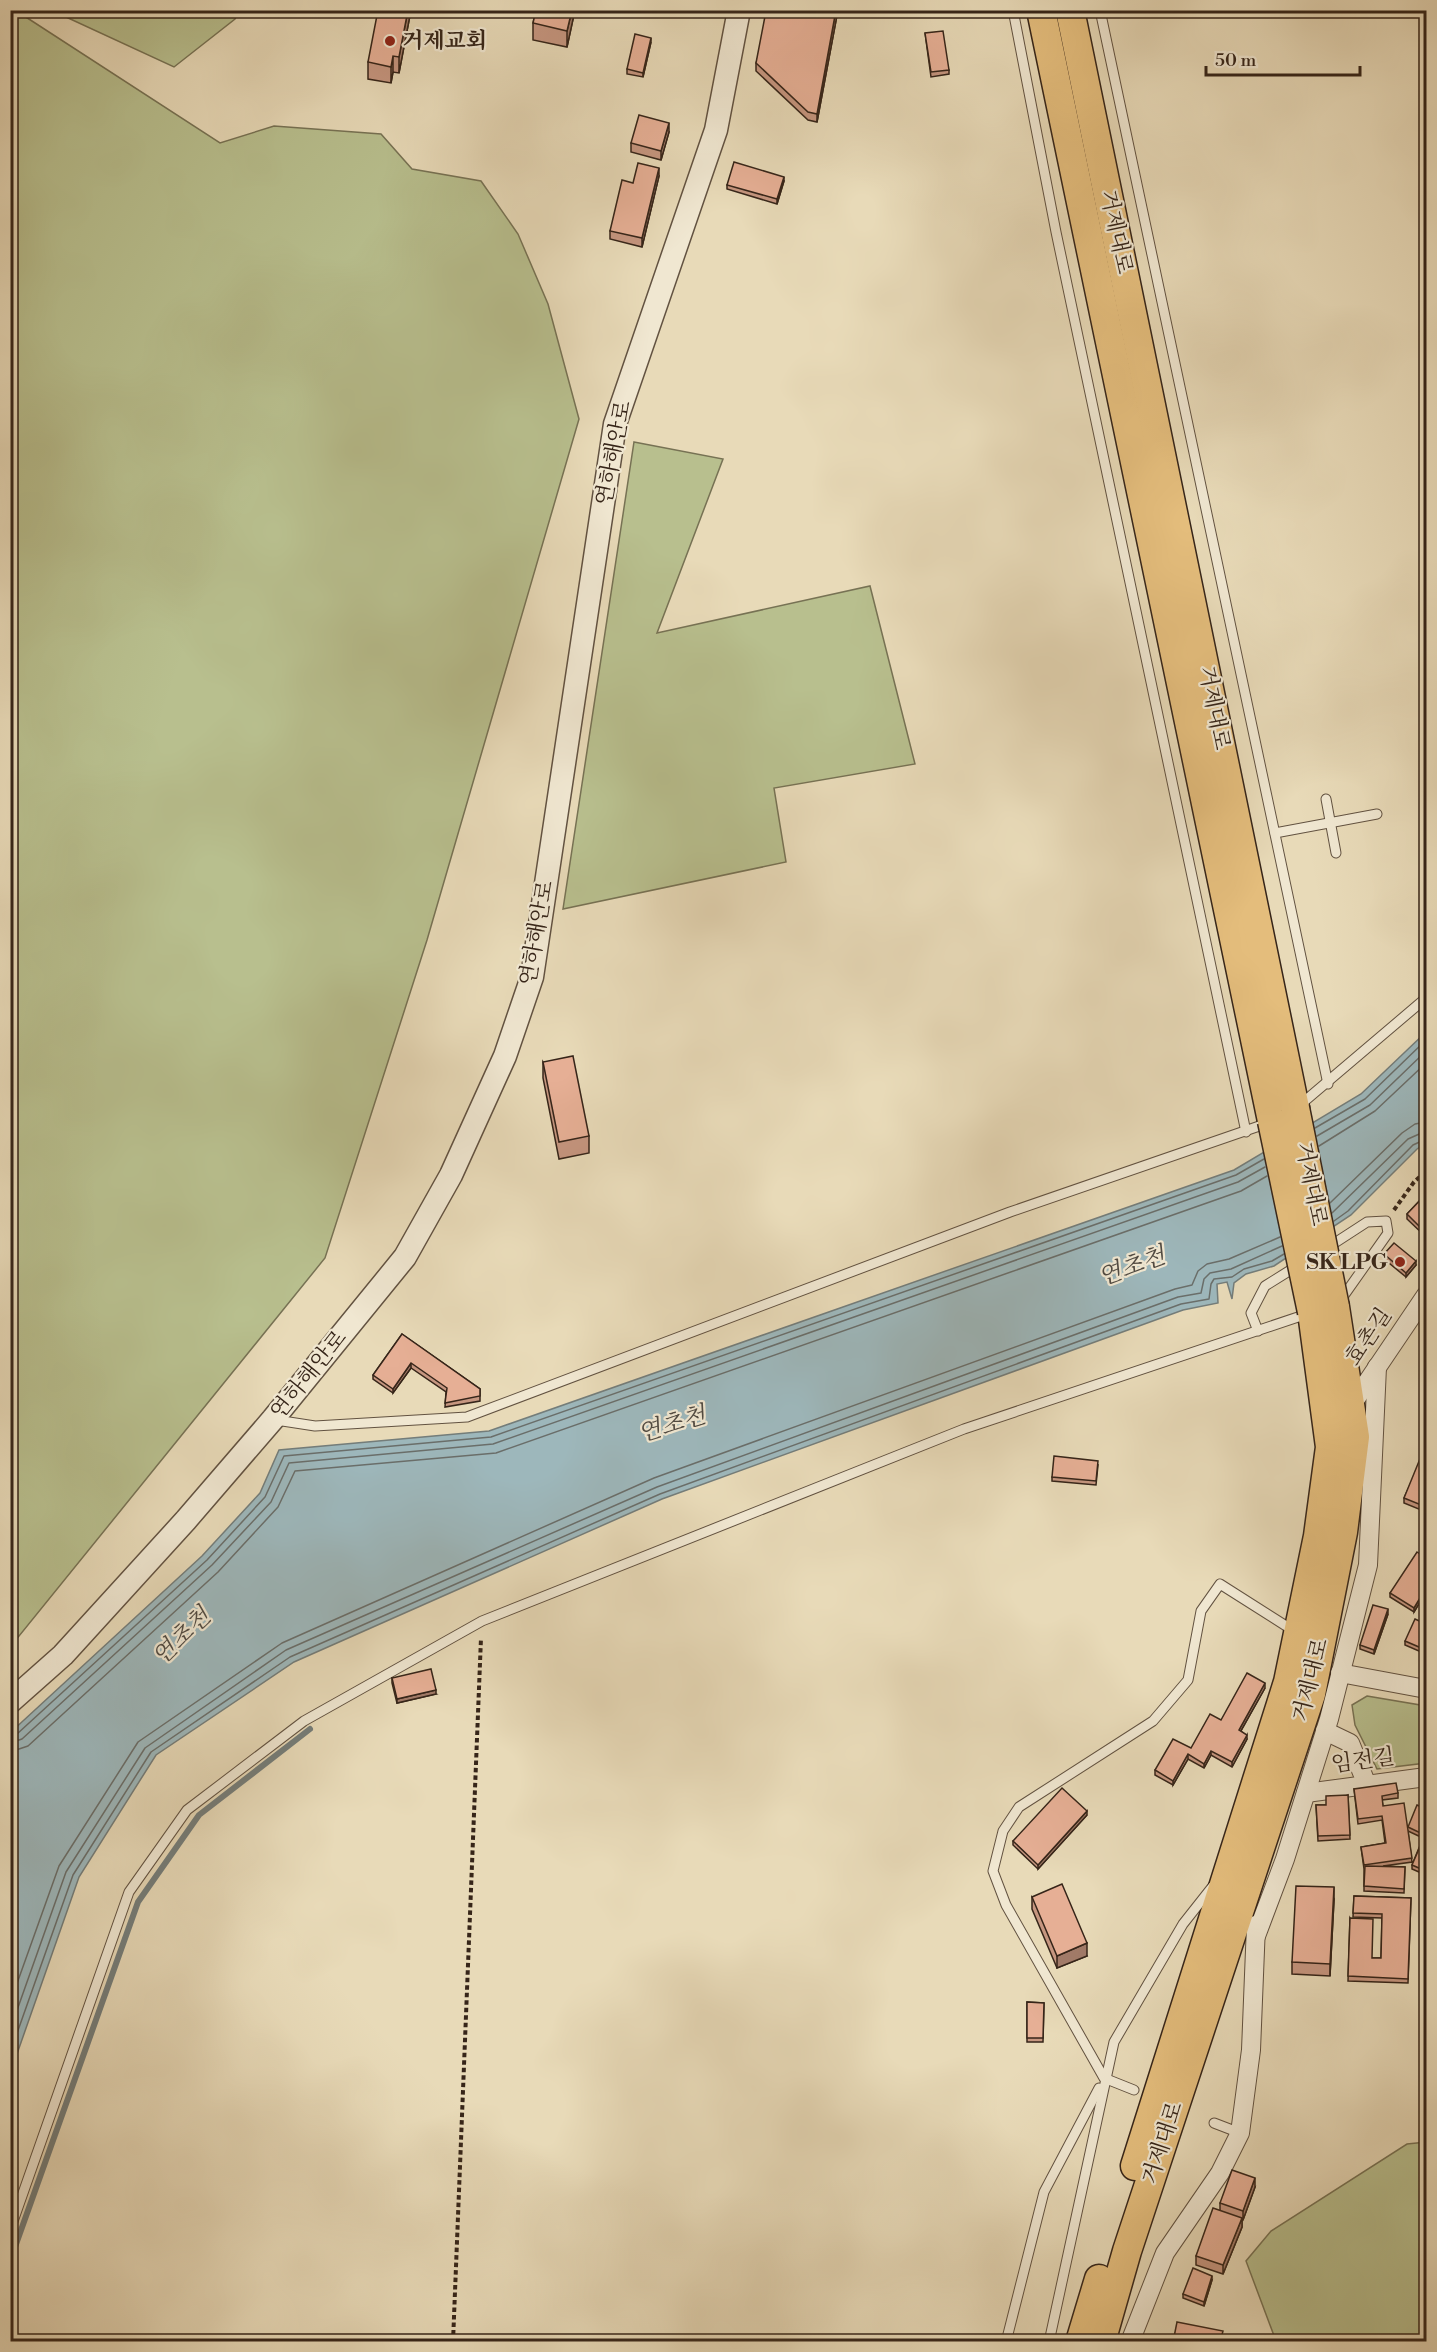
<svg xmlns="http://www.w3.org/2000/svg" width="1437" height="2352" font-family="'Libre Bodoni','Noto Serif KR',serif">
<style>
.green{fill:#b8bf8e;stroke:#777254;stroke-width:1.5}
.water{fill:#9db7bb;stroke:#747d7a;stroke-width:1.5}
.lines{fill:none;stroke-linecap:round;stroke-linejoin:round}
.shore{stroke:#6a6e6a;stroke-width:1.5}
.stream{stroke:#747d7a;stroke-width:6}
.service-casing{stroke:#625241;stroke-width:11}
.minor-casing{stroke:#625241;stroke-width:20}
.tertiary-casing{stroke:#625241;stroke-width:25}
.primary-casing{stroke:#362519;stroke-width:31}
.path{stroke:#362519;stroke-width:4;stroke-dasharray:4.5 3;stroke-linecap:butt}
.service{stroke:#f0e7d1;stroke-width:9}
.minor{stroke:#f0e7d1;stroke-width:18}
.tertiary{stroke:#f0e7d1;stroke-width:22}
.primary{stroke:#e4bd7c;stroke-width:28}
.primary-bridge-casing{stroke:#362519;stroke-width:31;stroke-linecap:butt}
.primary-bridge{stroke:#e4bd7c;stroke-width:28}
.wall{fill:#c69680;stroke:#362519;stroke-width:1.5}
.shaded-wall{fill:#a17a68;stroke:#362519;stroke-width:1.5}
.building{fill:#e6af95;stroke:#362519;stroke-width:1.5}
.poi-dot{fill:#8f2418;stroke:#f0e7d1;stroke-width:2}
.labels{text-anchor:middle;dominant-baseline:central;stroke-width:4.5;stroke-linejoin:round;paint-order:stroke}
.poi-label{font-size:22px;font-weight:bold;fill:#362519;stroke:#f0e7d1;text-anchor:start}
.street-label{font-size:22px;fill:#362519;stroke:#f0e7d1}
.water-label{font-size:24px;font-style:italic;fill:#504a42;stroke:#f0e7d1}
</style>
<rect width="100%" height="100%" fill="#e8dab8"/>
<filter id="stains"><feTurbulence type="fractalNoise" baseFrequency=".00333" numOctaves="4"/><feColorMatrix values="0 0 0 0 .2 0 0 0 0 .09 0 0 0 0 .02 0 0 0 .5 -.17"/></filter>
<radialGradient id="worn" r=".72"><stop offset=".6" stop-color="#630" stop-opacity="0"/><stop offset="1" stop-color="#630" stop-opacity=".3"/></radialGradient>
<g class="green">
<polygon points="15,10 220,143 274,126 381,134 412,169 481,181 518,234 548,304 579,419 427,940 325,1258 11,1646 10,11"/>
<polygon points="53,11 239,10 239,11 235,19 174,67"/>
<polygon points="634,442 723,459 657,633 870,586 915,764 774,788 786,862 563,909"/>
<polygon points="1367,1696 1426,1706 1426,1763 1377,1769 1355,1725 1352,1705"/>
<polygon points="1426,2142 1426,2341 1276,2341 1246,2261 1271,2231 1407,2144"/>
</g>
<polygon class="water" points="1426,1032 1426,1143 1417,1149 1351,1215 1274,1266 1246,1274 1234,1283 1232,1299 1227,1282 1217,1284 1218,1303 1183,1310 662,1499 294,1662 156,1755 79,1877 11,2071 11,1732 202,1556 260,1493 279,1450 489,1431 1234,1170 1361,1094"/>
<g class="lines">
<g class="shore">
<polyline points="1315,1128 1365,1099 1426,1040"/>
<polyline points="1317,1136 1370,1105 1426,1051"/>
<polyline points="1319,1146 1375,1111 1426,1063"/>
<polyline points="1330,1203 1402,1133 1415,1124 1426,1122"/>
<polyline points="1332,1213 1408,1139 1426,1131"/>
<polyline points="1334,1221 1348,1211 1413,1145 1426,1139"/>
<polyline points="10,1735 17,1734 207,1560 265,1497 284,1456 491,1437 1236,1175 1264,1159"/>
<polyline points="10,1743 22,1739 212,1565 271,1502 289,1463 493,1444 1238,1182 1265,1167"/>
<polyline points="10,1752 28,1746 218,1572 278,1507 295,1471 496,1453 1241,1191 1267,1176"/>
<polyline points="10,2003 59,1866 138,1742 282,1643 654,1478 1175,1289 1192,1285 1198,1271 1207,1264 1229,1259 1280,1237"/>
<polyline points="10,2030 66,1872 145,1748 286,1650 657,1487 1178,1297 1201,1293 1204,1279 1210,1273 1231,1269 1282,1246"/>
<polyline points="10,2053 73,1875 151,1752 290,1657 660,1494 1181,1304 1209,1299 1211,1284 1214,1279 1232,1277 1244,1269 1272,1261 1284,1254"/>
</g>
<polyline class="stream" points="10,2261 138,1902 199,1815 310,1729"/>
<g class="service-casing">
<g id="service">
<polyline points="1013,10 1056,232 1246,1132"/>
<polyline points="1100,10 1328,1084"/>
<polyline points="1326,799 1336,853"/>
<polyline points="1275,833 1377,814"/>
<polyline points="1300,1105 1426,998"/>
<polyline points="1327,1248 1367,1222 1386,1221 1388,1233 1340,1301"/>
<polyline points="1258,1331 1251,1313 1265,1286 1297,1266"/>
<polyline points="276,1420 315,1426 467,1417 1010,1212 1268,1123"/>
<polyline points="1134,2090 1104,2078 1006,1905 993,1871 1003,1831 1019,1807 1153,1721 1188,1680 1201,1611 1220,1584 1294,1631"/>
<polyline points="1214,2123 1240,2133"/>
<polyline points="10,2230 129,1892 187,1810 304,1721 482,1621 964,1429 1310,1313"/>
<polyline points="1006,2342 1044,2192 1099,2088"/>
<polyline points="1049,2342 1114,2042 1183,1924 1213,1886"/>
</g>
</g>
<g class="minor-casing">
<g id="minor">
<polyline points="1351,1406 1426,1295"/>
<polyline points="1340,1673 1426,1689"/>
<polyline points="1325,1731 1350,1743 1367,1785"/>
<polyline points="1306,1793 1426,1777"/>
<polyline points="1256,1936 1285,1859 1329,1719 1368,1565 1377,1367"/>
<polyline points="1130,2342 1165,2253 1220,2173 1240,2133 1251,2050 1256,1925"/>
</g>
</g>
<g class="tertiary-casing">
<polyline id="tertiary" points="10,1702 63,1655 186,1520 273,1419 405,1257 451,1175 505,1056 532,977 615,424 716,130 739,10"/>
</g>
<g class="primary-casing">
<g id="primary">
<polyline points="1041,10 1272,1121"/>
<polyline points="1070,10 1295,1108"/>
<polyline points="1135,2166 1288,1682 1318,1536 1330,1447 1312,1312"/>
<polyline points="1080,2342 1099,2279"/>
<polyline points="1101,2342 1127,2251 1311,1694 1343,1532 1355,1437 1335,1307"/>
</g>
</g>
<g class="path">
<polyline points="1394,1210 1414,1182 1426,1171"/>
<polyline points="453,2342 481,1638"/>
</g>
<use href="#service" class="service"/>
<use href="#minor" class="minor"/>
<use href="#tertiary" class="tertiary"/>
<use href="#primary" class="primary"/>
<g class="primary-bridge-casing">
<g id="primary-bridge">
<polyline points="1295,1108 1335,1307"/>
<polyline points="1272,1121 1312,1312"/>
</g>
</g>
<use href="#primary-bridge" class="primary-bridge"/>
</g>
<g class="wall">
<polygon points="411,10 399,73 393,72 391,83 368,79 368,62"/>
<polygon points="536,10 575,10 567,47 533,40 533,23"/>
<polygon points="774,10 838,10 817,122 808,120 756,71 756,63"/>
<polygon points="925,33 949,70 949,74 931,77"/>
<polygon points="651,42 643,77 627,74 627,69"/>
<polygon points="669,132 661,160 631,152 631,143"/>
<polygon points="659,176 642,247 610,239 610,231 633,183"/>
<polygon points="784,181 777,204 727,189 727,185"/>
<polygon points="543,1062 589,1136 589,1153 559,1159 543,1078"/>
<polygon points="1426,1194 1426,1237 1407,1219 1407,1214"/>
<polygon points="1384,1254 1416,1265 1406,1277 1384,1259"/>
<polygon points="1426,1312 1426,1334 1420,1330 1420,1321"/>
<polygon points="402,1334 480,1389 480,1401 445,1407 446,1392 411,1368 393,1393 373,1379 373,1375"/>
<polygon points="1426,1373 1426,1393 1420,1388 1420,1384"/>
<polygon points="1426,1450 1426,1512 1404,1503 1404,1498"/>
<polygon points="1098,1465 1096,1485 1052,1481 1052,1477"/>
<polygon points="1426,1558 1426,1592 1414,1612 1390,1597 1390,1593"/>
<polygon points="1426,1602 1426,1617 1422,1614 1422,1610"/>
<polygon points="1388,1614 1374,1654 1360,1649 1360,1645"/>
<polygon points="1426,1624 1426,1662 1425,1661 1426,1654 1405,1645 1405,1641"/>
<polygon points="392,1678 436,1694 397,1703 392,1683"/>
<polygon points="1265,1688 1241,1731 1247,1739 1232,1767 1211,1755 1204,1768 1188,1759 1173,1785 1155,1775 1155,1770 1191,1748 1221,1720"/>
<polygon points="1354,1789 1398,1793 1398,1798 1382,1800 1383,1806 1408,1827 1426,1809 1426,1875 1412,1869 1412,1865 1423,1838 1408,1831 1412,1862 1383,1866 1405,1867 1404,1893 1364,1891 1364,1869 1361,1847 1385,1843 1382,1820 1358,1824"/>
<polygon points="1348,1795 1350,1839 1318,1841 1316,1805 1326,1805"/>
<polygon points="1087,1815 1038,1869 1013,1845 1013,1841"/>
<polygon points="1354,1896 1411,1898 1408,1983 1348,1981 1350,1918 1372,1958 1381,1958 1382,1918 1353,1917"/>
<polygon points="1032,1897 1087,1956 1057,1968 1032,1909"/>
<polygon points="1334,1900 1330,1976 1292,1974 1292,1962"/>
<polygon points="1027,2002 1044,2003 1043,2042 1027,2042"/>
<polygon points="1255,2187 1243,2220 1242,2219 1242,2227 1223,2274 1196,2265 1196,2256 1220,2211 1220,2203"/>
<polygon points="1212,2280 1204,2306 1183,2298 1183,2294"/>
</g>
<g class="shaded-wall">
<polygon points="408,10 411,10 399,73 399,57"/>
<polygon points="572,10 575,10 567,47 567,31"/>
<polygon points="836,10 838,10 817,122 817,114"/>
<polygon points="651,38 651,42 643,77 643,73"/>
<polygon points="393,56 393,72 391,83 391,67"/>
<polygon points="669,123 669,132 661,160 661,151"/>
<polygon points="659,168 659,176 642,247 642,238"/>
<polygon points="784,177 784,181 777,204 777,199"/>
<polygon points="1416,1261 1416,1265 1406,1277 1406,1273"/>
<polygon points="411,1363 411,1368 393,1393 393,1389"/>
<polygon points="1426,1588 1426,1592 1414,1612 1414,1608"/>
<polygon points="1388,1609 1388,1614 1374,1654 1374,1650"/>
<polygon points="1265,1683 1265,1688 1239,1734 1239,1730"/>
<polygon points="436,1690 436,1694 397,1703 397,1699"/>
<polygon points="1247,1735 1247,1739 1232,1767 1232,1762"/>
<polygon points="1211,1751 1211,1755 1204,1768 1204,1764"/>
<polygon points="1188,1754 1188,1759 1173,1785 1173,1781"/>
<polygon points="1087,1811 1087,1815 1038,1869 1038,1865"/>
<polygon points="1334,1887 1334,1900 1330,1976 1330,1964"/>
<polygon points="1087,1943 1087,1956 1057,1968 1057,1956"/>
<polygon points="1255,2178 1255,2187 1243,2220 1243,2211"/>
<polygon points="1242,2218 1242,2227 1223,2274 1223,2265"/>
<polygon points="1212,2276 1212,2280 1204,2306 1204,2302"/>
</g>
<g class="building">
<polygon points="378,10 408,10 399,57 393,56 391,67 368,62"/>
<polygon points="536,10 572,10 567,31 533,23"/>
<polygon points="774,10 836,10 817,114 808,112 756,63 766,11 773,13"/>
<polygon points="943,31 949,70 931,72 925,33"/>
<polygon points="635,34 651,38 643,73 627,69"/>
<polygon points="639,115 669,123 661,151 631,143"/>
<polygon points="734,162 784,177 777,199 727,185"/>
<polygon points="638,163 659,168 642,238 610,231 622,180 633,183"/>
<polygon points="573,1056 589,1136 559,1142 543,1062"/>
<polygon points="1426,1194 1426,1233 1407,1214"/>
<polygon points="1394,1243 1416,1261 1406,1273 1384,1254"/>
<polygon points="1426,1312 1426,1325 1420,1321"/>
<polygon points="402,1334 480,1389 480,1396 445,1403 447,1388 411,1363 393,1389 373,1375"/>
<polygon points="1426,1373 1426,1388 1420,1384"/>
<polygon points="1424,1449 1426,1450 1426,1507 1404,1498"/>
<polygon points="1054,1456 1098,1461 1096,1481 1052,1477"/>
<polygon points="1417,1552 1426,1558 1426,1588 1414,1608 1390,1593"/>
<polygon points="1426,1602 1426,1613 1422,1610"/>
<polygon points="1373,1605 1388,1609 1374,1650 1360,1645"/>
<polygon points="1415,1619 1426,1624 1426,1650 1405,1641"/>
<polygon points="431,1669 436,1690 397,1699 392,1678"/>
<polygon points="1247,1673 1265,1683 1239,1730 1247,1735 1232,1762 1211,1751 1204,1764 1188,1754 1173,1781 1155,1770 1173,1739 1191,1748 1210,1714 1221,1720"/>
<polygon points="1396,1783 1398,1793 1382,1796 1383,1806 1404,1803 1412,1858 1364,1865 1361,1847 1386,1843 1382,1816 1358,1819 1354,1789"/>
<polygon points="1062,1788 1087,1811 1038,1865 1013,1841"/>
<polygon points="1348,1795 1350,1835 1318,1836 1316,1805 1326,1805 1326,1796"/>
<polygon points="1417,1805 1426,1809 1426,1871 1412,1865 1425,1835 1408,1827"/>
<polygon points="1365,1866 1405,1867 1404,1889 1364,1886"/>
<polygon points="1062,1884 1087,1943 1057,1956 1032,1897"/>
<polygon points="1296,1886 1334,1887 1330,1964 1292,1962"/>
<polygon points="1354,1896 1411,1898 1408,1979 1348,1976 1350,1918 1373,1919 1372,1958 1381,1958 1382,1914 1353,1913"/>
<polygon points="1027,2002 1044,2003 1043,2038 1027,2038"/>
<polygon points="1232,2170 1255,2178 1243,2211 1220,2203"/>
<polygon points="1213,2208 1242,2218 1223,2265 1196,2256"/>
<polygon points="1193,2268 1212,2276 1204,2302 1183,2294"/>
<polygon points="1177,2322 1223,2331 1220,2342 1173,2342"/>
</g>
<g class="poi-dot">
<circle cx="390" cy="41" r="6"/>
<circle cx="1400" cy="1262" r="6"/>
</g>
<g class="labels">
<g class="poi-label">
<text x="402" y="41">거제교회</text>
<text x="1388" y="1262" text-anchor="end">SK LPG</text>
</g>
<g class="street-label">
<text transform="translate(1116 232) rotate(78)">거제대로</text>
<text transform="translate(614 453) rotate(-79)">연하해안로</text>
<text transform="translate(1214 708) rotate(79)">거제대로</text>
<text transform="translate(537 933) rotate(-80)">연하해안로</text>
<text transform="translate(1311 1184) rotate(79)">거제대로</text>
<text transform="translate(1369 1337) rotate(-56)">효촌길</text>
<text transform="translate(309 1375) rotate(-51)">연하해안로</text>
<text transform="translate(1311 1680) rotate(-76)">거제대로</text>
<text transform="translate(1363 1761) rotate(-8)">임전길</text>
<text transform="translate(1163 2143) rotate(-72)">거제대로</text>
</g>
<g class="water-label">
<text transform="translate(1132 1267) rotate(-20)">연초천</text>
<text transform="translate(672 1425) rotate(-17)">연초천</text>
<text transform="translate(182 1637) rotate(-44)">연초천</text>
</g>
</g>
<rect width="1437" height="2352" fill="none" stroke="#e8dab8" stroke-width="36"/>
<rect x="12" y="12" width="1413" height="2328" fill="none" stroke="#362519" stroke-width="3"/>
<rect x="18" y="18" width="1401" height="2316" fill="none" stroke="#362519" stroke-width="1.5"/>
<path d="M1206 66v9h154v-9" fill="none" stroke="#362519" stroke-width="3"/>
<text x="1215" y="66" font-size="18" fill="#362519" stroke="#f0e7d1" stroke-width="4.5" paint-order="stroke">50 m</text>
<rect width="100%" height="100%" filter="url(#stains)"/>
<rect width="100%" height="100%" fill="url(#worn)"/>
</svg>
